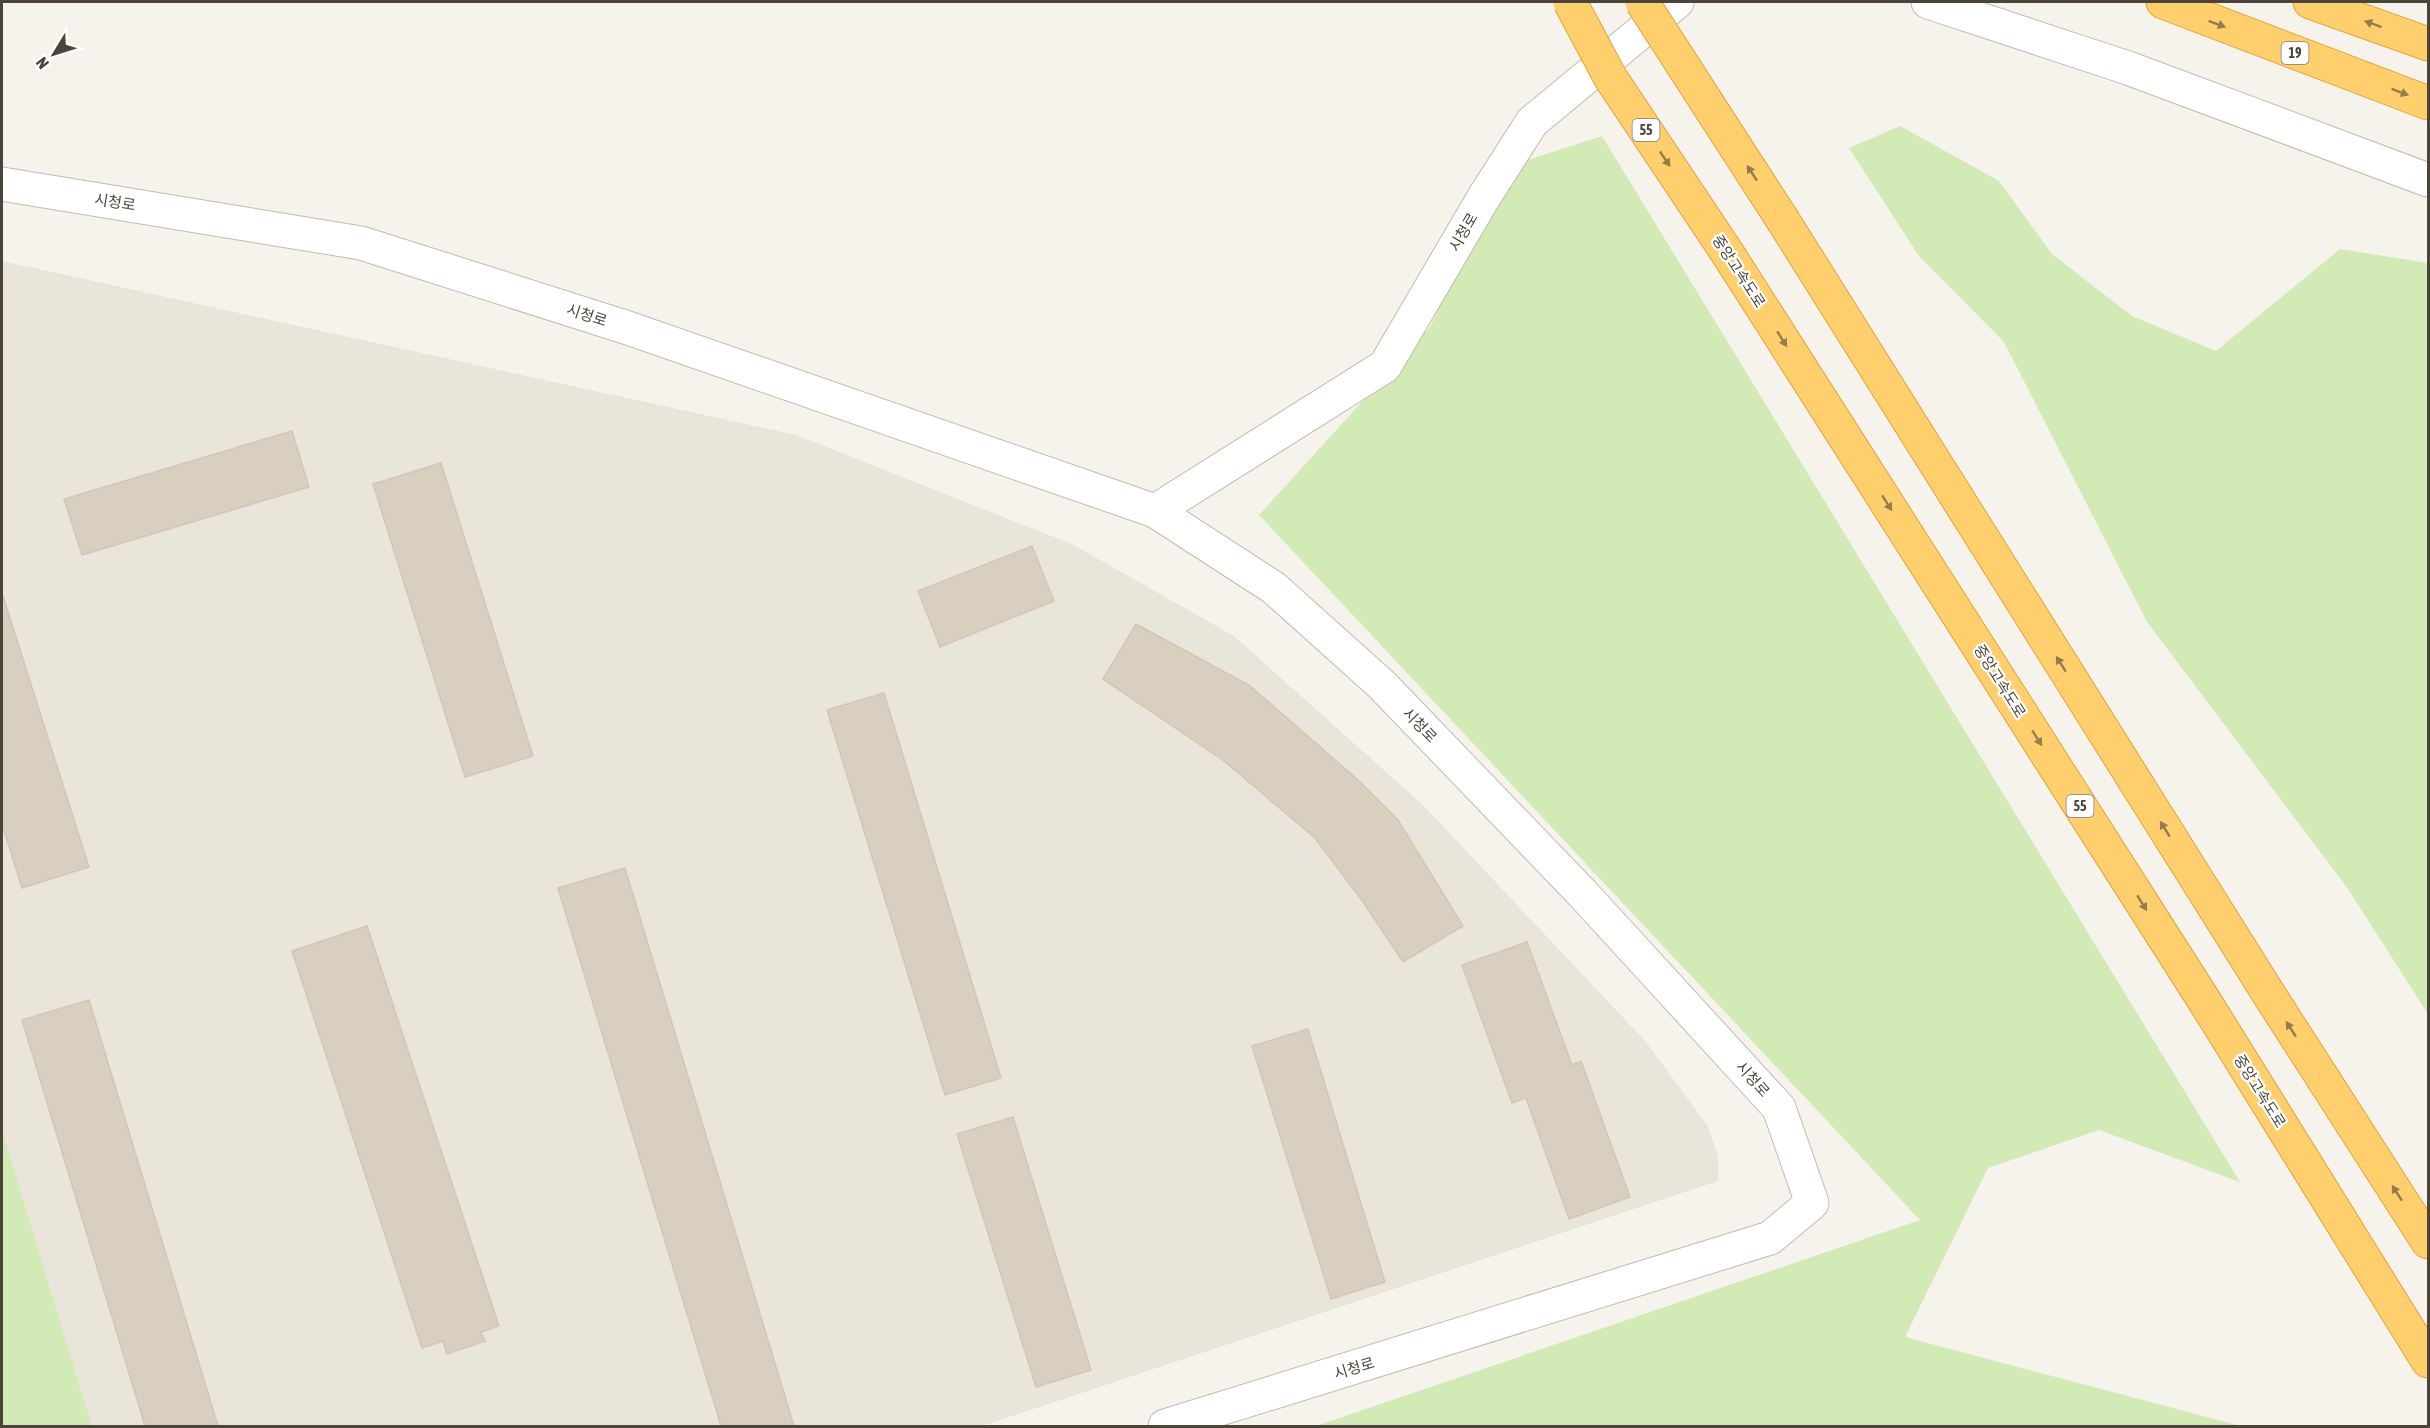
<svg xmlns="http://www.w3.org/2000/svg" width="2430" height="1428" font-family="'Asap Condensed','Noto Sans KR',sans-serif">
<style>
.residential{fill:#eae5da}
.green{fill:#d2eab5}
.building{fill:#d8cfc1;stroke:#d3c7b4;stroke-width:1.5}
.lines{fill:none;stroke-linecap:round;stroke-linejoin:round}
.minor-casing{stroke:#c2bbae;stroke-width:35}
.highway-casing{stroke:#e0a43c;stroke-width:35}
.minor{stroke:#fff;stroke-width:33}
.highway{stroke:#ffcf6e;stroke-width:33}
.highway-bridge-casing{stroke:#e0a43c;stroke-width:35;stroke-linecap:butt}
.highway-bridge{stroke:#ffcf6e;stroke-width:33}
.oneway{fill:#937c4e}
.labels{text-anchor:middle;dominant-baseline:central;stroke-width:4.5;stroke-linejoin:round;paint-order:stroke}
.shield{fill:#fff;stroke:#817c74;stroke-width:1.5}
.shield-label{font-size:14px;font-weight:bold;fill:#4b4439}
.street-label{font-size:15px;fill:#4b4439;stroke:#fff}
</style>
<rect width="100%" height="100%" fill="#f6f3ec"/>
<polygon class="residential" points="2,261 796,435 1072,544 1234,636 1424,806 1646,1042 1707,1125 1718,1155 1718,1181 982,1426 92,1426 2,1130"/>
<g class="green">
<polygon points="1900,126 1999,181 2052,254 2132,316 2216,351 2340,249 2428,263 2428,1014 2346,886 2147,622 2004,342 1919,256 1849,148"/>
<polygon points="1602,136 2240,1182 2099,1130 1988,1168 1905,1337 2241,1426 1316,1426 1920,1220 1259,515 1430,327 1492,194 1528,160"/>
<polygon points="2,1130 92,1426 2,1426"/>
</g>
<g class="building">
<polygon points="292,431 309,487 82,555 64,499"/>
<polygon points="441,463 533,756 465,777 373,484"/>
<polygon points="1032,546 1054,601 940,647 918,591"/>
<polygon points="2,593 89,867 22,888 2,824"/>
<polygon points="1136,624 1249,685 1357,779 1398,820 1463,926 1403,962 1361,899 1315,838 1224,761 1103,679"/>
<polygon points="884,693 1001,1078 945,1095 827,710"/>
<polygon points="625,868 794,1426 721,1426 558,888"/>
<polygon points="367,926 499,1326 481,1332 485,1341 447,1354 443,1341 422,1348 292,951"/>
<polygon points="1527,942 1572,1065 1581,1061 1630,1197 1569,1219 1526,1098 1512,1103 1462,965"/>
<polygon points="89,1000 218,1426 145,1426 22,1020"/>
<polygon points="1308,1029 1385,1282 1331,1299 1252,1046"/>
<polygon points="1013,1117 1091,1370 1036,1387 957,1134"/>
</g>
<g class="lines">
<g class="minor-casing">
<g id="minor">
<polyline points="1928,2 2128,68 2428,180"/>
<polyline points="2,184 361,243 628,328 1155,511 1274,588 1382,685 1583,894 1779,1108 1812,1203 1770,1238 1165,1426"/>
<polyline points="1155,511 1385,366 1484,197 1532,122 1677,2"/>
</g>
</g>
<g class="highway-casing">
<g id="highway">
<polyline points="2163,2 2428,103"/>
<polyline points="2310,2 2428,44"/>
<polyline points="1784,222 2270,996 2428,1242"/>
<polyline points="1728,254 2207,1005 2428,1361"/>
</g>
</g>
<use href="#minor" class="minor"/>
<use href="#highway" class="highway"/>
<g class="highway-bridge-casing">
<g id="highway-bridge">
<polyline points="1570,2 1610,77 1728,254"/>
<polyline points="1642,2 1784,222"/>
</g>
</g>
<use href="#highway-bridge" class="highway-bridge"/>
</g>
<defs><path id="oneway-solid" d="M-6-.8H1V-3.2L6.5 0L1 3.2V.8H-6Z" transform="scale(1.5)"/></defs>
<g class="oneway">
<use href="#oneway-solid" transform="translate(2217 24) rotate(21)"/>
<use href="#oneway-solid" transform="translate(2373 24) rotate(-160)"/>
<use href="#oneway-solid" transform="translate(2400 92) rotate(21)"/>
<use href="#oneway-solid" transform="translate(1665 159) rotate(56)"/>
<use href="#oneway-solid" transform="translate(1752 173) rotate(-123)"/>
<use href="#oneway-solid" transform="translate(1782 339) rotate(58)"/>
<use href="#oneway-solid" transform="translate(1887 503) rotate(58)"/>
<use href="#oneway-solid" transform="translate(2061 664) rotate(-122)"/>
<use href="#oneway-solid" transform="translate(2037 738) rotate(58)"/>
<use href="#oneway-solid" transform="translate(2165 829) rotate(-122)"/>
<use href="#oneway-solid" transform="translate(2142 903) rotate(58)"/>
<use href="#oneway-solid" transform="translate(2291 1029) rotate(-123)"/>
<use href="#oneway-solid" transform="translate(2397 1193) rotate(-123)"/>
</g>
<g class="labels">
<g class="shield">
<rect x="2281.5" y="42" width="27" height="22" rx="4.5"/>
<rect x="1632.5" y="119" width="27" height="22" rx="4.5"/>
<rect x="2066.5" y="795" width="27" height="22" rx="4.5"/>
</g>
<g class="shield-label">
<text x="2295" y="53">19</text>
<text x="1646" y="130">55</text>
<text x="2080" y="806">55</text>
</g>
<g class="street-label">
<text transform="translate(115 202) rotate(9)">시청로</text>
<text transform="translate(1463 232) rotate(-60)">시청로</text>
<text transform="translate(1739 271) rotate(57)">중앙고속도로</text>
<text transform="translate(587 315) rotate(18)">시청로</text>
<text transform="translate(2000 681) rotate(58)">중앙고속도로</text>
<text transform="translate(1420 725) rotate(46)">시청로</text>
<text transform="translate(1753 1079) rotate(48)">시청로</text>
<text transform="translate(2260 1091) rotate(58)">중앙고속도로</text>
<text transform="translate(1354 1368) rotate(-17)">시청로</text>
</g>
</g>
<rect width="2430" height="1428" fill="none" stroke="#4b4439" stroke-width="6"/>
<g transform="translate(54 54) rotate(232)" stroke="#ffffff" stroke-width="4.5" paint-order="stroke">
<path d="M0-4.5L10 22L0 15L-10 22Z" fill="#4b4439"/>
<text y="-9" font-size="16" font-weight="bold" text-anchor="middle" fill="#4b4439">N</text>
</g>
</svg>
